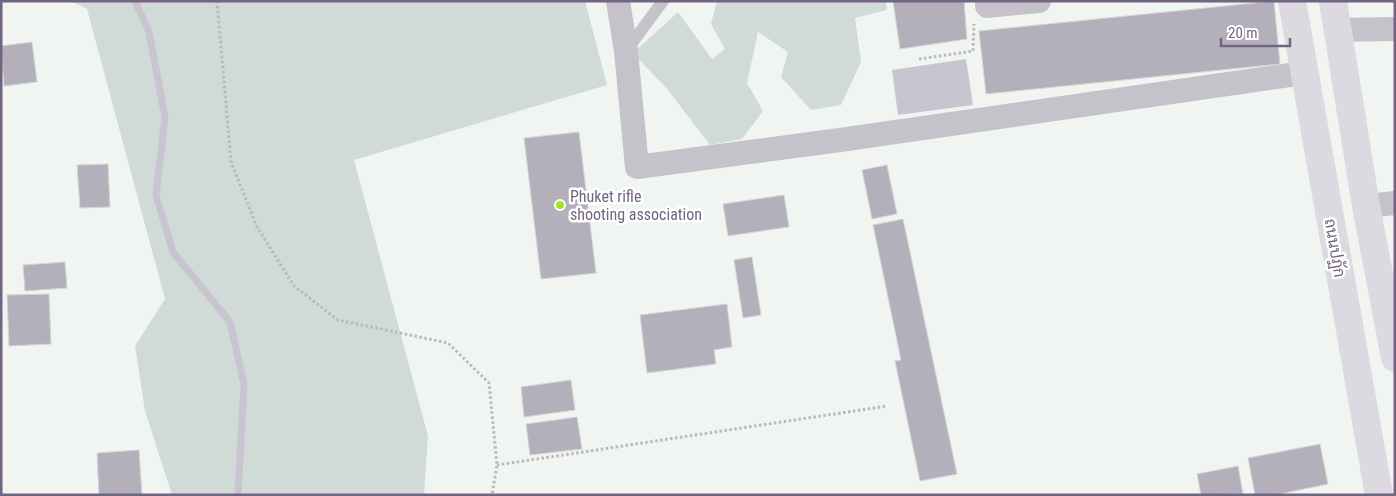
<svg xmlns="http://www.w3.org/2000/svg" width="1396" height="496" font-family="'Roboto Condensed',Sarabun,sans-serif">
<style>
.green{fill:#d0dad7}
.water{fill:#c8c4d0}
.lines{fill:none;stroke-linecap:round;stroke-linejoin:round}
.stream{stroke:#c8c4d0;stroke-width:7}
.building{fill:#b4b0bb;stroke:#d4d6d4}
.path{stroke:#bab8bd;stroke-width:3;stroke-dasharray:2.5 2.5;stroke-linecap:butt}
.lane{stroke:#c6c2c9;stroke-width:12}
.street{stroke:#c6c2c9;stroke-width:24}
.secondary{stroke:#ddd9e0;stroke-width:28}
.poi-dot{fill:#a8e223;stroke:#fff;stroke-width:2}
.labels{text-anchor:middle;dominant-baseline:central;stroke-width:5;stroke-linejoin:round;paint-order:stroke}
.poi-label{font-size:16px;fill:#736482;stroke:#fff;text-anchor:start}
.street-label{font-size:16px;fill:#736482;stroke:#fff}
</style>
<rect width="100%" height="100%" fill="#f1f5f1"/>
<g class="green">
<polygon points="71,1 585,1 607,85 354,160 428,436 424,495 172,495 145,411 135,346 165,299 87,9"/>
<polygon points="717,1 886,1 887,10 855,18 861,62 841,105 811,110 781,77 788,52 758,32 747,83 763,111 742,139 710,145 668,90 633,53 678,12 712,59 725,49 711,24"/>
</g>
<polygon class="water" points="966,59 973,105 898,115 892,70"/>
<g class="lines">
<polyline class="stream" points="135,1 149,32 165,117 156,195 173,252 230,322 244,384 238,495"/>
</g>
<g class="building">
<polygon points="893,1 964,1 967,39 900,49"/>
<polygon points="1274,1 1280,64 986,94 979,31"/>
<polygon points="32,42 37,82 4,86 1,46"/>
<polygon points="579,132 596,273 541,279 524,138"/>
<polygon points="108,164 110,207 80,208 77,165"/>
<polygon points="887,165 897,214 872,219 862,170"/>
<polygon points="784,195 789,227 728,236 723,204"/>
<polygon points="903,219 957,474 920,481 895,361 901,360 873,225"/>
<polygon points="752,257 761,315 743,318 734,260"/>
<polygon points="65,262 67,288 25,291 23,265"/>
<polygon points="49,294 51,344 9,346 7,295"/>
<polygon points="727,304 732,347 714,350 716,364 647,373 640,315"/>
<polygon points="571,380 575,410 524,417 521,387"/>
<polygon points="577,417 582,449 530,455 526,424"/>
<polygon points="1320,444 1328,484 1275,495 1255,495 1248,458"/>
<polygon points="139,450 142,495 99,495 97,453"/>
<polygon points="1238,466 1243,494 1201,495 1197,474"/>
</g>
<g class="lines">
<g class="path">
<polyline points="217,1 231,162 257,227 294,286 338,320 448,343 489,383 497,465 492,495"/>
<polyline points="919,59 973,51 974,24"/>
<polyline points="497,465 887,406"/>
</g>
<polyline class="lane" points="626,51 663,1"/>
<g class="street">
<polyline points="618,1 626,51 637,167 840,140 1304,73"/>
<polyline points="987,1 987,6 1039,1"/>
<polyline points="1338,30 1395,29"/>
<polyline points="1366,206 1395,203"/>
</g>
<g class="secondary">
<polyline points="1292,1 1379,495"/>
<polyline points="1333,1 1366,206 1395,358"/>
</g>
</g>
<circle class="poi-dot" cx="560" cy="205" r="5"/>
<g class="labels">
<g class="poi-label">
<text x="570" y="196">Phuket rifle<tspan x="570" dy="18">shooting association</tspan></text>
</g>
<g class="street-label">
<text transform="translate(1335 248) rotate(80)">ถนนปฏัก</text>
</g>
</g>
<rect width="1396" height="496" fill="none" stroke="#736482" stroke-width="5"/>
<path d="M1221 38v8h69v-8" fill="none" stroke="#736482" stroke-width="2.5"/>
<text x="1228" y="38" font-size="15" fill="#736482" stroke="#ffffff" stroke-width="4" paint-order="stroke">20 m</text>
</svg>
